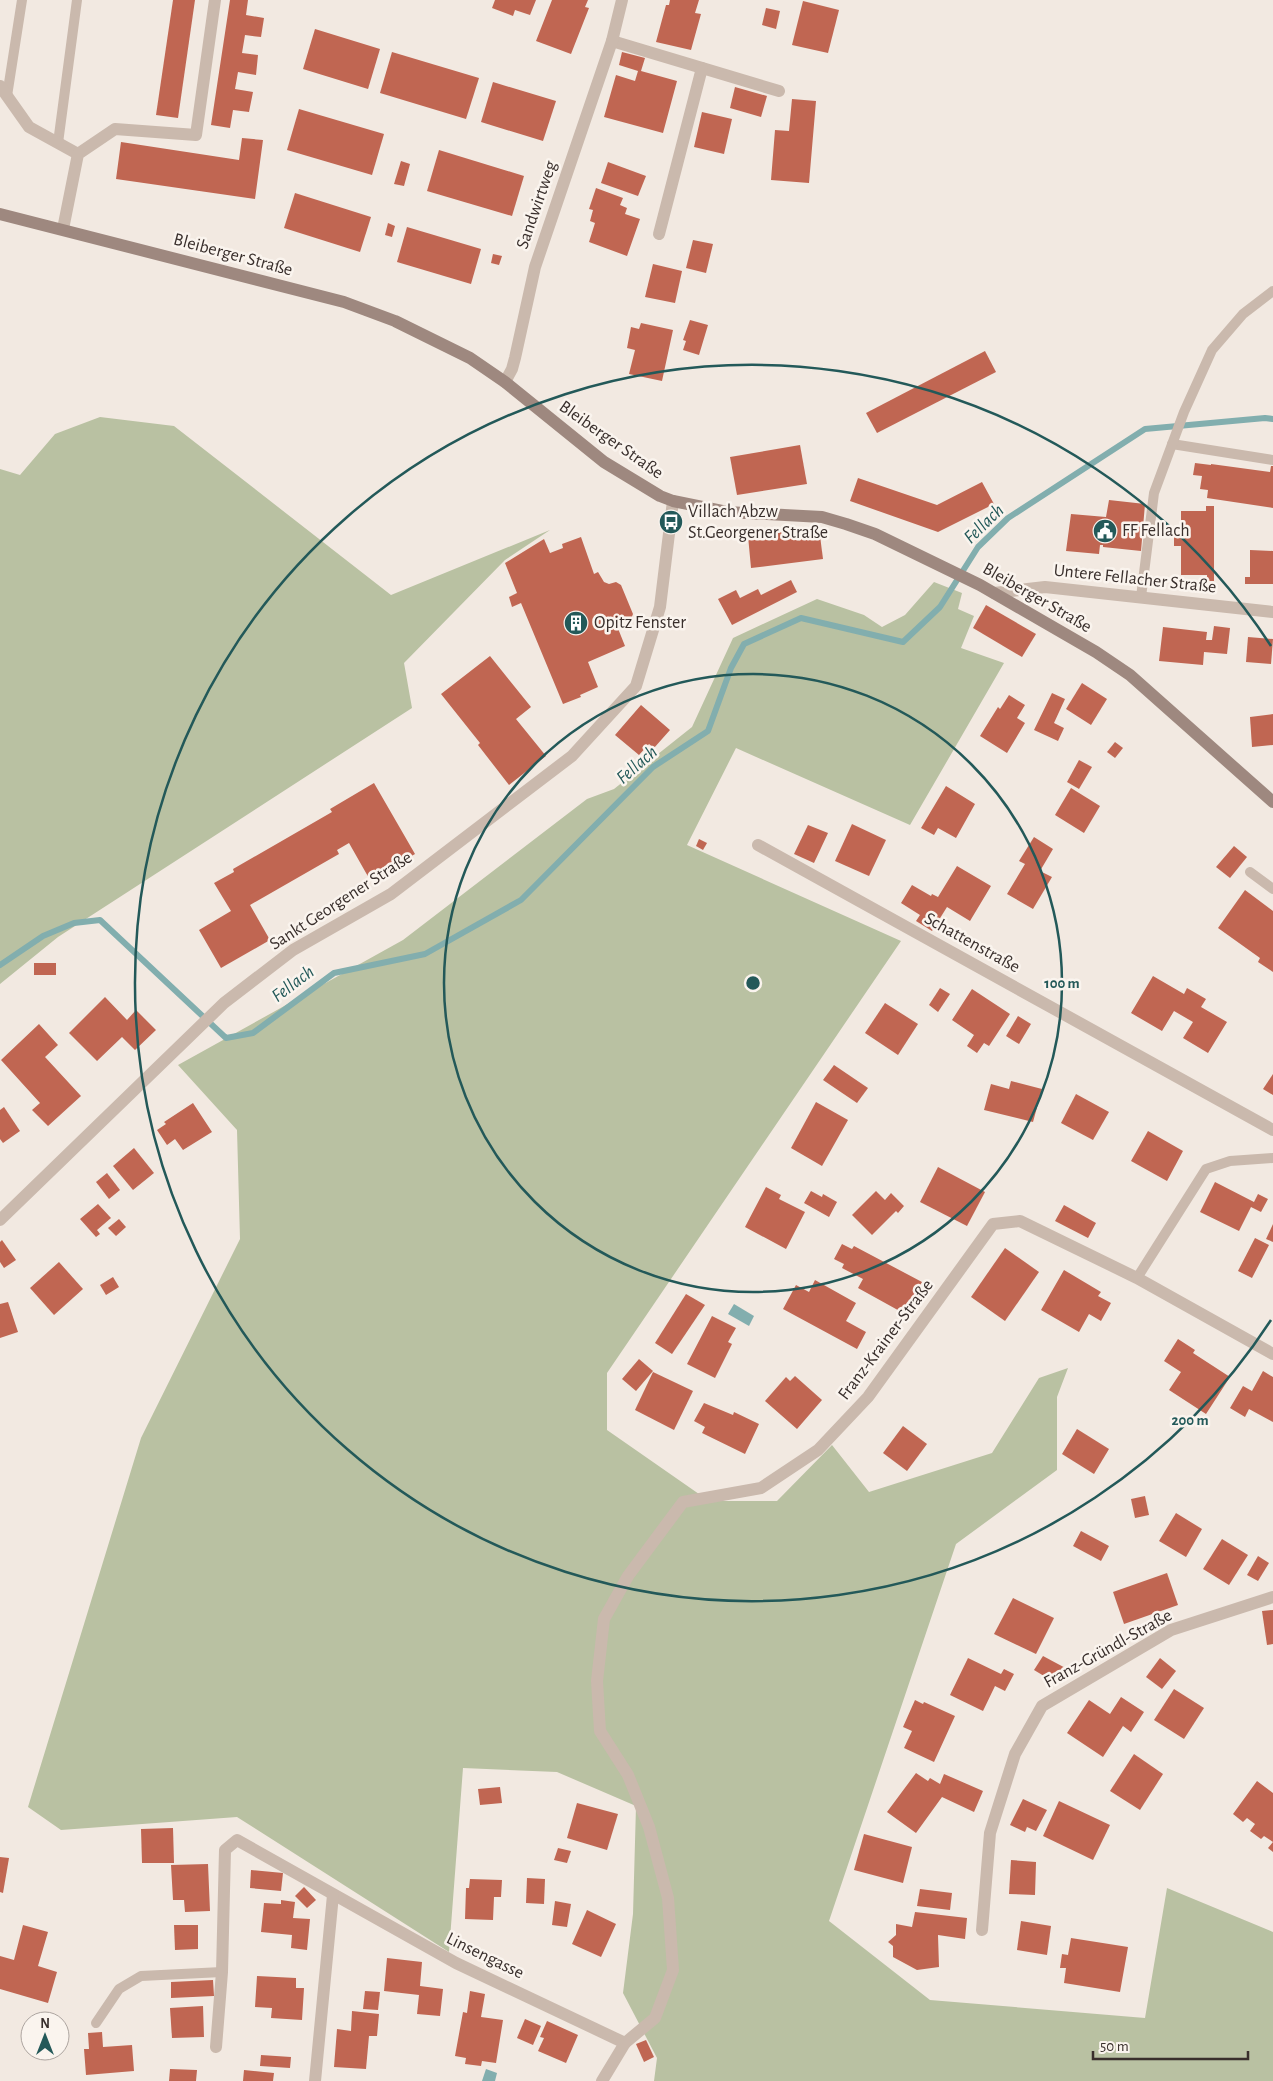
<svg xmlns="http://www.w3.org/2000/svg" width="1273" height="2081" font-family="'Alegreya Sans',sans-serif">
<style>
.green{fill:#b9c1a2}
.water{fill:#82aeae}
.lines{fill:none;stroke-linecap:round;stroke-linejoin:round}
.stream{stroke:#82aeae;stroke-width:6}
.building{fill:#c06652}
.lane{stroke:#cab9ad;stroke-width:10}
.street{stroke:#cab9ad;stroke-width:12}
.secondary{stroke:#9e887f;stroke-width:12}
.ring{fill:none;stroke:#235959;stroke-width:2.5}
.labels{text-anchor:middle;dominant-baseline:central;stroke-width:5;stroke-linejoin:round;paint-order:stroke}
.street-label{font-size:18px;fill:#392f2c;stroke:#faf4ee}
.poi-label{font-size:18px;fill:#392f2c;stroke:#faf4ee;text-anchor:start}
.water-label{font-size:19px;font-style:italic;fill:#235959;stroke:#faf4ee}
.centre{fill:#235959;stroke:#faf4ee;stroke-width:2.5}
.ring-label{font-size:15px;text-anchor:middle;font-weight:bold;fill:#235959;stroke:#faf4ee;stroke-width:5;stroke-linejoin:round;paint-order:stroke}
</style>
<rect width="100%" height="100%" fill="#f2e9e1"/>
<g class="green">
<polygon points="100,417 174,426 391,595 550,530 505,560 404,663 412,708 58,937 0,984 0,469 20,475 55,434"/>
<polygon points="934,582 962,593 958,609 974,616 961,648 1004,663 910,825 736,748 687,845 901,941 607,1373 607,1430 709,1501 777,1501 832,1445 869,1492 992,1453 1039,1378 1068,1368 1057,1397 1057,1470 956,1544 829,1921 930,2000 1145,2018 1167,1888 1273,1932 1273,2081 654,2081 657,2058 623,1993 633,1914 636,1806 557,1772 463,1768 449,1952 237,1817 61,1830 28,1807 141,1438 240,1239 237,1130 178,1065 403,940 587,799 614,789 692,727 733,638 817,599 864,615 882,627 905,615"/>
</g>
<g class="water">
<polygon points="734,1304 754,1316 749,1326 728,1314"/>
<polygon points="486,2069 497,2073 495,2081 482,2081"/>
</g>
<g class="lines">
<polyline class="stream" points="0,965 43,936 74,923 100,920 226,1038 253,1033 334,973 425,954 521,900 653,767 708,731 731,668 744,644 801,618 903,642 940,607 978,547 1008,518 1145,429 1265,418 1273,419"/>
</g>
<g class="building">
<polygon points="173,0 195,0 178,118 156,115"/>
<polygon points="230,0 248,0 246,15 264,18 261,37 245,35 242,53 258,55 256,75 238,72 235,89 253,92 249,112 233,110 230,128 211,125"/>
<polygon points="495,0 536,0 530,15 515,10 513,16 492,8"/>
<polygon points="552,0 588,0 585,7 589,8 571,54 536,41"/>
<polygon points="670,0 699,0 695,13 701,14 691,50 656,42 666,5 669,5"/>
<polygon points="803,1 839,10 828,53 792,45"/>
<polygon points="766,8 780,11 776,29 762,25"/>
<polygon points="315,29 380,49 368,89 303,69"/>
<polygon points="392,52 479,78 466,119 380,93"/>
<polygon points="622,52 645,58 641,71 677,81 663,133 604,117 616,75 635,81 638,71 619,65"/>
<polygon points="493,82 556,101 543,141 481,122"/>
<polygon points="735,87 767,96 761,117 730,108"/>
<polygon points="792,99 816,101 809,183 771,180 775,130 789,131"/>
<polygon points="299,109 384,134 372,175 287,150"/>
<polygon points="702,112 732,119 724,154 694,147"/>
<polygon points="242,138 263,140 255,199 116,179 121,142 239,160"/>
<polygon points="439,150 524,176 512,216 427,191"/>
<polygon points="401,161 410,164 404,186 394,184"/>
<polygon points="608,162 646,176 638,196 601,183"/>
<polygon points="596,188 623,198 620,205 627,208 625,214 640,219 627,256 589,242 595,223 590,221 593,210 589,209"/>
<polygon points="295,193 371,217 360,252 284,228"/>
<polygon points="388,223 395,226 392,237 385,235"/>
<polygon points="407,227 481,249 471,284 397,262"/>
<polygon points="693,240 713,244 706,273 686,268"/>
<polygon points="493,254 502,256 499,265 491,263"/>
<polygon points="653,264 682,271 675,303 645,297"/>
<polygon points="690,320 708,325 699,355 683,350 686,341 683,340"/>
<polygon points="641,323 673,330 662,381 629,374 635,350 627,348 631,327 639,329"/>
<polygon points="985,351 996,372 877,433 866,413"/>
<polygon points="800,445 807,484 737,495 730,457"/>
<polygon points="1195,463 1211,465 1211,464 1270,472 1271,466 1273,466 1273,508 1207,498 1208,490 1200,489 1202,476 1193,475"/>
<polygon points="858,478 937,505 982,482 994,504 938,532 850,501"/>
<polygon points="1109,500 1145,504 1141,551 1103,547 1103,545 1100,545 1099,554 1066,551 1071,514 1106,517"/>
<polygon points="1206,506 1214,506 1214,581 1207,581 1207,575 1181,575 1181,546 1174,546 1174,536 1181,536 1181,511 1206,511"/>
<polygon points="819,528 823,559 751,568 748,536"/>
<polygon points="581,537 594,574 598,572 604,582 609,584 616,582 621,585 633,614 631,619 617,626 625,646 588,662 598,687 580,695 581,697 563,704 521,603 512,607 509,597 517,593 505,563 544,539 550,553 563,548 562,544"/>
<polygon points="1250,550 1273,551 1273,584 1245,584 1245,577 1250,577"/>
<polygon points="791,580 797,592 732,625 718,599 736,590 740,598 758,589 761,595"/>
<polygon points="986,605 1036,634 1022,657 973,628"/>
<polygon points="1214,626 1230,628 1227,654 1204,652 1203,665 1159,661 1163,627 1207,632 1206,640 1212,640"/>
<polygon points="1248,637 1273,639 1271,664 1246,662"/>
<polygon points="490,656 531,707 516,719 546,756 509,785 478,745 480,743 441,694"/>
<polygon points="1082,683 1107,699 1091,725 1066,709"/>
<polygon points="1052,693 1065,699 1054,723 1064,728 1058,741 1034,730"/>
<polygon points="1009,695 1025,705 1017,718 1025,723 1007,753 980,736 998,707 1000,709"/>
<polygon points="641,705 670,730 654,748 649,744 639,755 615,735"/>
<polygon points="1273,714 1273,745 1252,747 1250,717"/>
<polygon points="1115,742 1123,748 1115,758 1107,752"/>
<polygon points="1079,760 1092,767 1079,789 1067,782"/>
<polygon points="374,783 415,854 370,880 349,843 337,850 339,854 250,905 270,940 221,968 199,930 231,911 214,883 234,872 233,869 332,812 330,809"/>
<polygon points="946,786 975,804 956,838 938,828 934,835 921,828"/>
<polygon points="1071,788 1100,806 1084,833 1055,815"/>
<polygon points="852,824 886,840 869,876 835,861"/>
<polygon points="808,825 828,833 814,863 794,854"/>
<polygon points="1034,837 1053,849 1040,871 1052,877 1033,909 1007,894 1025,864 1019,861"/>
<polygon points="699,839 707,843 703,850 696,846"/>
<polygon points="1234,846 1247,857 1230,878 1216,867"/>
<polygon points="957,866 991,886 970,921 947,907 932,931 916,921 920,915 901,903 912,885 931,896 932,894 938,897"/>
<polygon points="1245,890 1273,911 1273,972 1258,962 1260,958 1218,928"/>
<rect x="34" y="963" width="22" height="12"/>
<polygon points="1153,976 1184,994 1187,988 1206,999 1201,1007 1227,1022 1208,1053 1183,1038 1193,1022 1174,1011 1162,1031 1131,1013"/>
<polygon points="940,988 950,994 938,1012 929,1005"/>
<polygon points="972,989 1010,1014 989,1046 984,1043 977,1053 967,1046 974,1035 952,1020"/>
<polygon points="105,997 127,1020 136,1010 156,1030 135,1050 122,1037 97,1061 69,1033"/>
<polygon points="885,1003 918,1024 898,1055 865,1033"/>
<polygon points="1018,1016 1031,1024 1019,1044 1006,1036"/>
<polygon points="39,1024 58,1045 45,1057 81,1096 48,1126 32,1110 40,1103 1,1060"/>
<polygon points="834,1065 868,1088 857,1103 823,1080"/>
<polygon points="1273,1074 1273,1095 1263,1089"/>
<polygon points="1011,1081 1042,1089 1033,1122 984,1110 991,1084 1009,1089"/>
<polygon points="1076,1094 1109,1112 1093,1140 1061,1123"/>
<polygon points="816,1102 848,1120 822,1166 791,1148"/>
<polygon points="193,1103 212,1132 183,1150 175,1139 167,1145 157,1130 166,1124 164,1122"/>
<polygon points="4,1107 20,1131 3,1143 0,1139 0,1110"/>
<polygon points="1148,1131 1183,1151 1167,1181 1131,1161"/>
<polygon points="134,1148 154,1173 133,1190 113,1166"/>
<polygon points="938,1167 985,1192 967,1226 920,1202"/>
<polygon points="107,1173 120,1190 109,1199 96,1182"/>
<polygon points="1215,1182 1254,1202 1258,1194 1268,1199 1261,1212 1251,1207 1239,1231 1200,1212"/>
<polygon points="766,1187 781,1195 779,1199 805,1212 786,1249 745,1227"/>
<polygon points="811,1191 822,1197 823,1194 837,1202 829,1217 804,1203"/>
<polygon points="876,1191 885,1200 891,1193 904,1206 898,1213 896,1211 872,1235 852,1215"/>
<polygon points="98,1204 111,1218 97,1230 100,1234 96,1237 80,1219"/>
<polygon points="1064,1205 1096,1223 1088,1238 1055,1221"/>
<polygon points="119,1219 126,1227 116,1236 108,1228"/>
<polygon points="1273,1224 1273,1242 1266,1239"/>
<polygon points="1255,1238 1269,1245 1252,1278 1238,1271"/>
<polygon points="2,1240 16,1260 4,1268 0,1262 0,1242"/>
<polygon points="842,1244 852,1249 854,1246 922,1282 905,1314 858,1288 863,1279 842,1268 844,1264 834,1259"/>
<polygon points="1005,1248 1039,1272 1005,1321 971,1297"/>
<polygon points="59,1262 83,1289 54,1315 30,1288"/>
<polygon points="1064,1270 1101,1292 1098,1296 1111,1303 1101,1321 1089,1314 1079,1332 1041,1310"/>
<polygon points="113,1277 119,1287 106,1295 100,1285"/>
<polygon points="815,1280 856,1303 846,1321 866,1332 857,1349 783,1309 796,1285 809,1292"/>
<polygon points="686,1294 705,1305 672,1354 655,1343"/>
<polygon points="8,1302 18,1332 0,1338 0,1304"/>
<polygon points="712,1316 736,1328 728,1342 732,1344 715,1378 687,1364"/>
<polygon points="1178,1339 1195,1350 1193,1353 1230,1377 1206,1414 1169,1390 1181,1372 1164,1361"/>
<polygon points="639,1359 653,1371 636,1391 622,1379"/>
<polygon points="1263,1371 1273,1377 1273,1422 1249,1409 1245,1417 1230,1408 1243,1386 1252,1391"/>
<polygon points="653,1372 693,1391 674,1430 635,1410"/>
<polygon points="795,1376 822,1400 797,1429 765,1401 786,1377 790,1381"/>
<polygon points="704,1403 733,1415 734,1412 759,1424 745,1454 702,1433 705,1427 694,1421"/>
<polygon points="903,1426 927,1444 907,1471 883,1453"/>
<polygon points="1077,1429 1109,1449 1094,1474 1062,1454"/>
<polygon points="1145,1496 1149,1515 1135,1518 1131,1499"/>
<polygon points="1176,1513 1202,1529 1186,1557 1159,1541"/>
<polygon points="1081,1531 1109,1546 1101,1561 1073,1546"/>
<polygon points="1222,1539 1248,1555 1229,1585 1203,1569"/>
<polygon points="1258,1556 1269,1563 1258,1581 1247,1575"/>
<polygon points="1167,1573 1178,1605 1124,1624 1113,1592"/>
<polygon points="1013,1598 1054,1618 1036,1654 994,1634"/>
<polygon points="1273,1610 1273,1644 1267,1645 1262,1611"/>
<polygon points="1043,1656 1071,1671 1054,1682 1034,1670"/>
<polygon points="968,1658 1001,1674 1004,1669 1014,1674 1005,1691 995,1686 983,1711 950,1695"/>
<polygon points="1160,1658 1176,1671 1162,1689 1146,1677"/>
<polygon points="1174,1689 1204,1708 1184,1739 1154,1720"/>
<polygon points="1121,1697 1144,1712 1131,1732 1123,1726 1103,1757 1067,1733 1089,1700 1110,1714"/>
<polygon points="915,1700 923,1704 924,1702 955,1716 934,1762 904,1748 912,1731 903,1727"/>
<polygon points="1134,1754 1163,1774 1140,1810 1110,1791"/>
<polygon points="916,1773 928,1781 930,1778 940,1784 944,1774 983,1791 974,1812 942,1797 916,1833 887,1812"/>
<polygon points="1257,1781 1273,1793 1273,1852 1268,1848 1273,1842 1264,1836 1261,1839 1250,1831 1255,1824 1247,1818 1243,1822 1233,1814"/>
<polygon points="500,1787 502,1803 480,1805 478,1789"/>
<polygon points="1023,1799 1047,1810 1036,1831 1027,1827 1025,1832 1010,1825"/>
<polygon points="1059,1801 1110,1825 1093,1860 1043,1836"/>
<polygon points="577,1803 618,1814 607,1850 567,1838"/>
<polygon points="173,1828 174,1863 142,1863 141,1829"/>
<polygon points="864,1834 912,1847 903,1883 854,1870"/>
<polygon points="558,1848 571,1851 567,1863 554,1860"/>
<polygon points="0,1857 9,1858 3,1893 0,1892"/>
<polygon points="1011,1860 1036,1862 1035,1895 1009,1894"/>
<polygon points="208,1864 210,1911 185,1912 184,1900 173,1900 171,1865"/>
<polygon points="251,1870 283,1873 281,1891 250,1888"/>
<polygon points="527,1878 545,1879 544,1904 526,1903"/>
<polygon points="470,1879 502,1880 501,1897 494,1897 493,1920 465,1919 466,1888 469,1888"/>
<polygon points="304,1887 316,1900 307,1908 295,1896"/>
<polygon points="920,1889 952,1893 950,1910 917,1906"/>
<polygon points="281,1900 295,1902 293,1918 310,1919 307,1950 291,1948 292,1935 261,1932 264,1903 281,1904"/>
<polygon points="555,1901 571,1904 567,1927 552,1925"/>
<polygon points="587,1910 616,1924 601,1957 572,1944"/>
<polygon points="915,1912 967,1918 965,1939 938,1935 939,1967 917,1970 893,1957 893,1946 888,1942 896,1935 896,1924 912,1927"/>
<polygon points="1021,1921 1051,1926 1047,1955 1017,1950"/>
<polygon points="23,1925 48,1932 38,1966 57,1972 48,2003 0,1989 0,1956 14,1960"/>
<polygon points="174,1925 198,1925 198,1949 175,1950"/>
<polygon points="1071,1938 1128,1947 1120,1992 1064,1983 1066,1968 1060,1968 1062,1954 1068,1955"/>
<polygon points="387,1958 422,1962 420,1986 443,1989 440,2016 417,2014 419,1995 384,1991"/>
<polygon points="257,1976 296,1978 296,1988 304,1988 302,2020 271,2018 272,2008 255,2007"/>
<polygon points="213,1980 214,1996 171,1998 171,1982"/>
<polygon points="365,1991 380,1992 378,2010 363,2009"/>
<polygon points="470,1991 485,1994 481,2017 503,2020 496,2063 482,2061 481,2066 465,2064 466,2058 455,2056 463,2012 467,2013"/>
<polygon points="203,2006 204,2037 172,2038 170,2008"/>
<polygon points="352,2011 379,2014 377,2036 369,2036 366,2069 334,2067 337,2029 351,2031"/>
<polygon points="525,2019 541,2026 533,2045 517,2038"/>
<polygon points="547,2021 578,2035 566,2063 538,2051 544,2038 540,2037"/>
<polygon points="102,2032 103,2047 132,2045 134,2071 86,2075 84,2049 89,2049 88,2033"/>
<polygon points="646,2040 654,2057 644,2062 636,2044"/>
<polygon points="261,2055 291,2057 290,2068 260,2066"/>
<polygon points="170,2069 197,2070 196,2081 169,2081"/>
<polygon points="244,2070 274,2073 273,2081 243,2081"/>
</g>
<g class="lines">
<g class="lane">
<polyline points="7,96 22,0"/>
<polyline points="58,143 77,0"/>
<polyline points="1172,444 1273,460"/>
<polyline points="1141,597 1154,493 1184,412 1212,350 1243,314 1273,291"/>
<polyline points="1250,872 1273,889"/>
<polyline points="1137,1278 1206,1169 1230,1161 1273,1158"/>
<polyline points="96,2023 119,1989 141,1976 222,1972"/>
</g>
<g class="street">
<polyline points="612,41 779,91"/>
<polyline points="0,86 29,127 78,154"/>
<polyline points="63,229 78,154 115,129 196,135 215,0"/>
<polyline points="659,234 702,68"/>
<polyline points="505,382 512,369 515,358 535,267 612,41 622,0"/>
<polyline points="994,593 1045,587 1273,612"/>
<polyline points="758,845 1273,1130"/>
<polyline points="0,1220 224,1003 293,950 391,894 572,756 636,686 660,607 673,501"/>
<polyline points="982,1930 990,1833 1015,1754 1042,1706 1171,1630 1273,1597"/>
<polyline points="216,2047 222,1972 225,1850 237,1840 456,1963 625,2043"/>
<polyline points="315,2081 333,1895"/>
<polyline points="602,2081 625,2043 655,2018 673,1970 668,1898 649,1827 628,1775 600,1731 597,1681 604,1619 628,1576 683,1502 761,1488 818,1450 868,1397 993,1224 1020,1221 1137,1278 1273,1354"/>
</g>
<polyline class="secondary" points="0,214 344,302 395,321 470,358 505,382 604,462 660,496 673,501 727,512 822,517 846,524 875,534 980,585 1096,652 1130,675 1273,802"/>
</g>
<g class="ring">
<circle cx="753" cy="983" r="309"/>
<path d="M1271 1320A618 618 0 1 1 1271 646"/>
</g>
<defs>
<g id="bus-disc" transform="scale(1.25)"><circle r="9.5" fill="#235959" stroke="#faf4ee"/><path d="M-5-6H5V4H4V6H2V4H-2V6H-4V4H-5ZM-3.5-4V0h7V-4ZM-3.5 1.2v1.5H-2V1.2ZM2 1.2v1.5H3.5V1.2Z" fill="#fff"/></g>
<g id="civic-disc" transform="scale(1.25)"><circle r="9.5" fill="#235959" stroke="#faf4ee"/><path d="M-.6-6.5H3V-4.5H.6V-3L4-1V1h2V6H-6V1h2V-1L-.6-3ZM-1.2 2.5V6h2.4V2.5Z" fill="#fff"/></g>
<g id="building-disc" transform="scale(1.25)"><circle r="9.5" fill="#235959" stroke="#faf4ee"/><path d="M-4-6H4V6H1V3H-1V6H-4ZM-2.5-4.3h1.7v1.8h-1.7ZM.8-4.3h1.7v1.8H.8ZM-2.5-1h1.7V.8h-1.7ZM.8-1h1.7V.8H.8Z" fill="#fff"/></g>
</defs>
<g fill-rule="evenodd">
<use href="#bus-disc" x="671" y="522"/>
<use href="#civic-disc" x="1105" y="531"/>
<use href="#building-disc" x="576" y="623"/>
</g>
<g class="labels">
<g class="street-label">
<text transform="translate(537 205) rotate(-71)">Sandwirtweg</text>
<text transform="translate(233 255) rotate(15)">Bleiberger Straße</text>
<text transform="translate(611 440) rotate(35)">Bleiberger Straße</text>
<text transform="translate(1135 579) rotate(6)">Untere Fellacher Straße</text>
<text transform="translate(1037 598) rotate(30)">Bleiberger Straße</text>
<text transform="translate(341 901) rotate(-33)">Sankt Georgener Straße</text>
<text transform="translate(972 943) rotate(29)">Schattenstraße</text>
<text transform="translate(886 1340) rotate(-53)">Franz-Krainer-Straße</text>
<text transform="translate(1108 1649) rotate(-29)">Franz-Gründl-Straße</text>
<text transform="translate(485 1956) rotate(26)">Linsengasse</text>
</g>
<g class="poi-label">
<text x="688" y="512">Villach Abzw<tspan x="688" dy="21">St.Georgener Straße</tspan></text>
<text x="1122" y="531">FF Fellach</text>
<text x="594" y="623">Opitz Fenster</text>
</g>
<g class="water-label">
<text transform="translate(984 524) rotate(-44)">Fellach</text>
<text transform="translate(637 765) rotate(-41)">Fellach</text>
<text transform="translate(293 984) rotate(-37)">Fellach</text>
</g>
</g>
<circle cx="753" cy="983" r="8" class="centre"/>
<g class="ring-label">
<text x="1062" y="988">100 m</text>
<text x="1190" y="1425">200 m</text>
</g>
<g transform="translate(45 2036)"><circle r="24" fill="#faf4ee" stroke="#ada5a0"/>
<path d="M0-4L9 19L0 12L-9 19Z" fill="#235959"/>
<text y="-8" font-size="14" font-weight="bold" text-anchor="middle" fill="#392f2c">N</text>
</g>
<path d="M1093 2051v8h155v-8" fill="none" stroke="#392f2c" stroke-width="2.5"/>
<text x="1100" y="2051" font-size="15" fill="#392f2c" stroke="#faf4ee" stroke-width="4" paint-order="stroke">50 m</text>
</svg>
